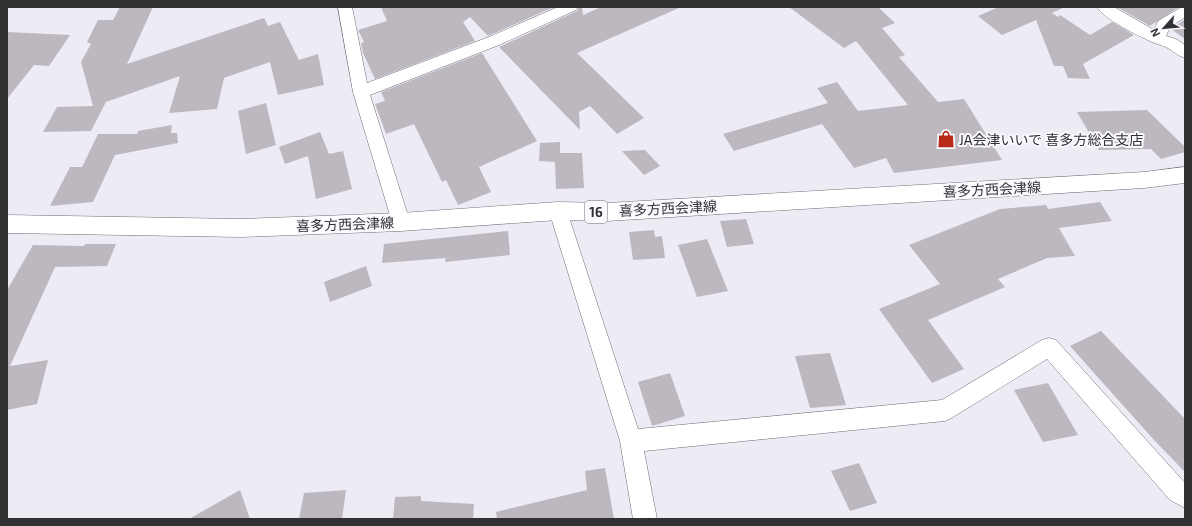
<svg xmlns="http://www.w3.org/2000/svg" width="1192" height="526" font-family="'Exo 2','Noto Sans JP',sans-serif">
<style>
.building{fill:#bdb8c0}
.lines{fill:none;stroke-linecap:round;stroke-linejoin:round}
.street-casing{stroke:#6d6c74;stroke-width:1}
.primary-casing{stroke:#6d6c74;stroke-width:1}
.street{fill:#fff;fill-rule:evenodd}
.primary{fill:#fff;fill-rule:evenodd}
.labels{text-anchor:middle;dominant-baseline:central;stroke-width:4;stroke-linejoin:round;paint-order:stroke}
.shield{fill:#faf9fe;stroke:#6d6d71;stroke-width:1}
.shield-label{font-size:13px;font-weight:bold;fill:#313134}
.poi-label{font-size:14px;fill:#313134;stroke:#faf9fe;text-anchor:start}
.street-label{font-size:14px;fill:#313134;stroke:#faf9fe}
</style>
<rect width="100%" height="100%" fill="#edebf4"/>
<g class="building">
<polygon points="120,7 153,7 127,64 264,18 268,26 280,22 299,60 318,54 324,85 278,95 270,62 224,78 217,109 169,113 180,76 106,102 91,131 43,132 57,107 93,106 81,62 91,44 87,42 98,20 113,20"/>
<polygon points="381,7 554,7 488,36 470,17 463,22 475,41 375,79 363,53 361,43 364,42 358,30 387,21"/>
<polygon points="579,7 582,7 583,15 601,7 681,7 577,53 644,118 617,134 590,106 579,112 580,130 499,47 577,11"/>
<polygon points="789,7 878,7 895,23 882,28 905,55 899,57 938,102 964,99 1002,160 894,173 886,158 854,168 822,124 734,151 723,134 828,103 817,88 837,82 858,111 908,105 856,41 844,48"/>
<polygon points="999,7 1065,7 1052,13 1058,17 1060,15 1090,35 1112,22 1134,35 1083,64 1090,79 1068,78 1063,66 1054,66 1036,20 1002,35 978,16"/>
<polygon points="1117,7 1179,7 1150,26"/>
<polygon points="1185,19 1185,39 1171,29"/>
<polygon points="7,32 70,35 49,66 34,65 7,99"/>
<polygon points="482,53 537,141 479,167 491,192 458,205 446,180 442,182 414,124 386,134 375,104 385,101 381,92"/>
<polygon points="266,103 276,145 246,154 238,111"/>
<polygon points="1147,110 1185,147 1185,152 1161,159 1151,149 1099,150 1077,112"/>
<polygon points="172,125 171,133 177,133 178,143 115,155 93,202 50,206 70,167 82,167 98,134 137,134 138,131"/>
<polygon points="320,132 329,154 343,151 352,189 316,199 308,156 285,164 279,147"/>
<polygon points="560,142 560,153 582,153 584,188 556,189 555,162 539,161 540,143"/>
<polygon points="645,150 660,166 644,175 622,151"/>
<polygon points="1100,202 1112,221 1059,228 1075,256 1047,258 998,279 1005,287 928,320 964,369 932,383 879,309 940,284 909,245 1000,209 1046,205 1048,209"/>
<polygon points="746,219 754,244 727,247 720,221"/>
<polygon points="654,230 655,237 662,236 665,258 633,260 629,232"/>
<polygon points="508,231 510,255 445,262 446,258 382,263 384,244"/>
<polygon points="707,239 728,291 697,297 678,245"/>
<polygon points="85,244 116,244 107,266 55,267 10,366 48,360 37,404 7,410 7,290 33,245 84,246"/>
<polygon points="366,266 372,286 330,302 324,282"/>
<polygon points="1101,331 1185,419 1185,472 1154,440 1070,346"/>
<polygon points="830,353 846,405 810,408 795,356"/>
<polygon points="670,373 685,416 652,426 638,382"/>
<polygon points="1048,383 1078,435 1043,442 1014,390"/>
<polygon points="859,463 877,503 850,511 831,471"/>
<polygon points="605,468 614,519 497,519 496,512 587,490 585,471"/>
<polygon points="240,490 250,519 189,519"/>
<polygon points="346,490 342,519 299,519 304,493"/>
<polygon points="421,496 421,501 474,504 473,519 393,519 395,497"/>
</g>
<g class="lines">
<g class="street-casing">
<g id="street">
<polygon points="338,7 352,7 367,83 489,37 558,7 578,7 576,10 499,45 370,95 410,222 407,227 401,230 395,227 392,222 353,92"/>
<path d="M 1097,7 L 1114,7 L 1154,30 L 1158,21 L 1180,8 L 1185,7 L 1185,17 L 1170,27 L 1166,36 L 1176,39 L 1185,45 L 1185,58 C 1178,56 1173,51 1166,47 C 1162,45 1156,44 1152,42 C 1137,35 1105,20 1097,7 Z"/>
<polygon points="558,204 564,206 567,211 638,429 942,400 1042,340 1049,338 1056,340 1185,483 1185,508 1170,500 1047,359 953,417 945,421 644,451 657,519 633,519 620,441 549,211 552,206"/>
</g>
</g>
<g class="primary-casing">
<polygon id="primary" points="1185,167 1185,183 1144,188 607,221 558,220 401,231 241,237 7,233 7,215 241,219 401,213 558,202 607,203 1144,172"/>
</g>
<use href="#street" class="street"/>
<use href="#primary" class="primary"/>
</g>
<defs>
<g id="shop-bare" transform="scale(1.38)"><path d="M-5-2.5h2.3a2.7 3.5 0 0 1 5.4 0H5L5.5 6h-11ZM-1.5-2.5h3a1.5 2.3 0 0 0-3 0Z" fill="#b72b18" stroke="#faf9fe" stroke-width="2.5" paint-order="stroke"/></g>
</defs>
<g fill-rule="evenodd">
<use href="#shop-bare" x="946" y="139"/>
</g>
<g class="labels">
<rect class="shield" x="585" y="201" width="22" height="22" rx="3"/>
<g class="shield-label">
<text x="596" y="212">16</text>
</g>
<g class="poi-label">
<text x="959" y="139">JA会津いいで 喜多方総合支店</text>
</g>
<g class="street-label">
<text transform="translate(992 189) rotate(-3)">喜多方西会津線</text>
<text transform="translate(668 208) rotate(-3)">喜多方西会津線</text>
<text transform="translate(345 224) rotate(-2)">喜多方西会津線</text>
</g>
</g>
<rect width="1192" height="526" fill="none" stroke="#313134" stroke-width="16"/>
<g transform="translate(1164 28) rotate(243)" stroke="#faf9fe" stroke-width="3" paint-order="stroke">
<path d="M0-3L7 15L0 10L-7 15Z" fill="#313134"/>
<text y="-6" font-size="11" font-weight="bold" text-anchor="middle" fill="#313134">N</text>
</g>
</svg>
